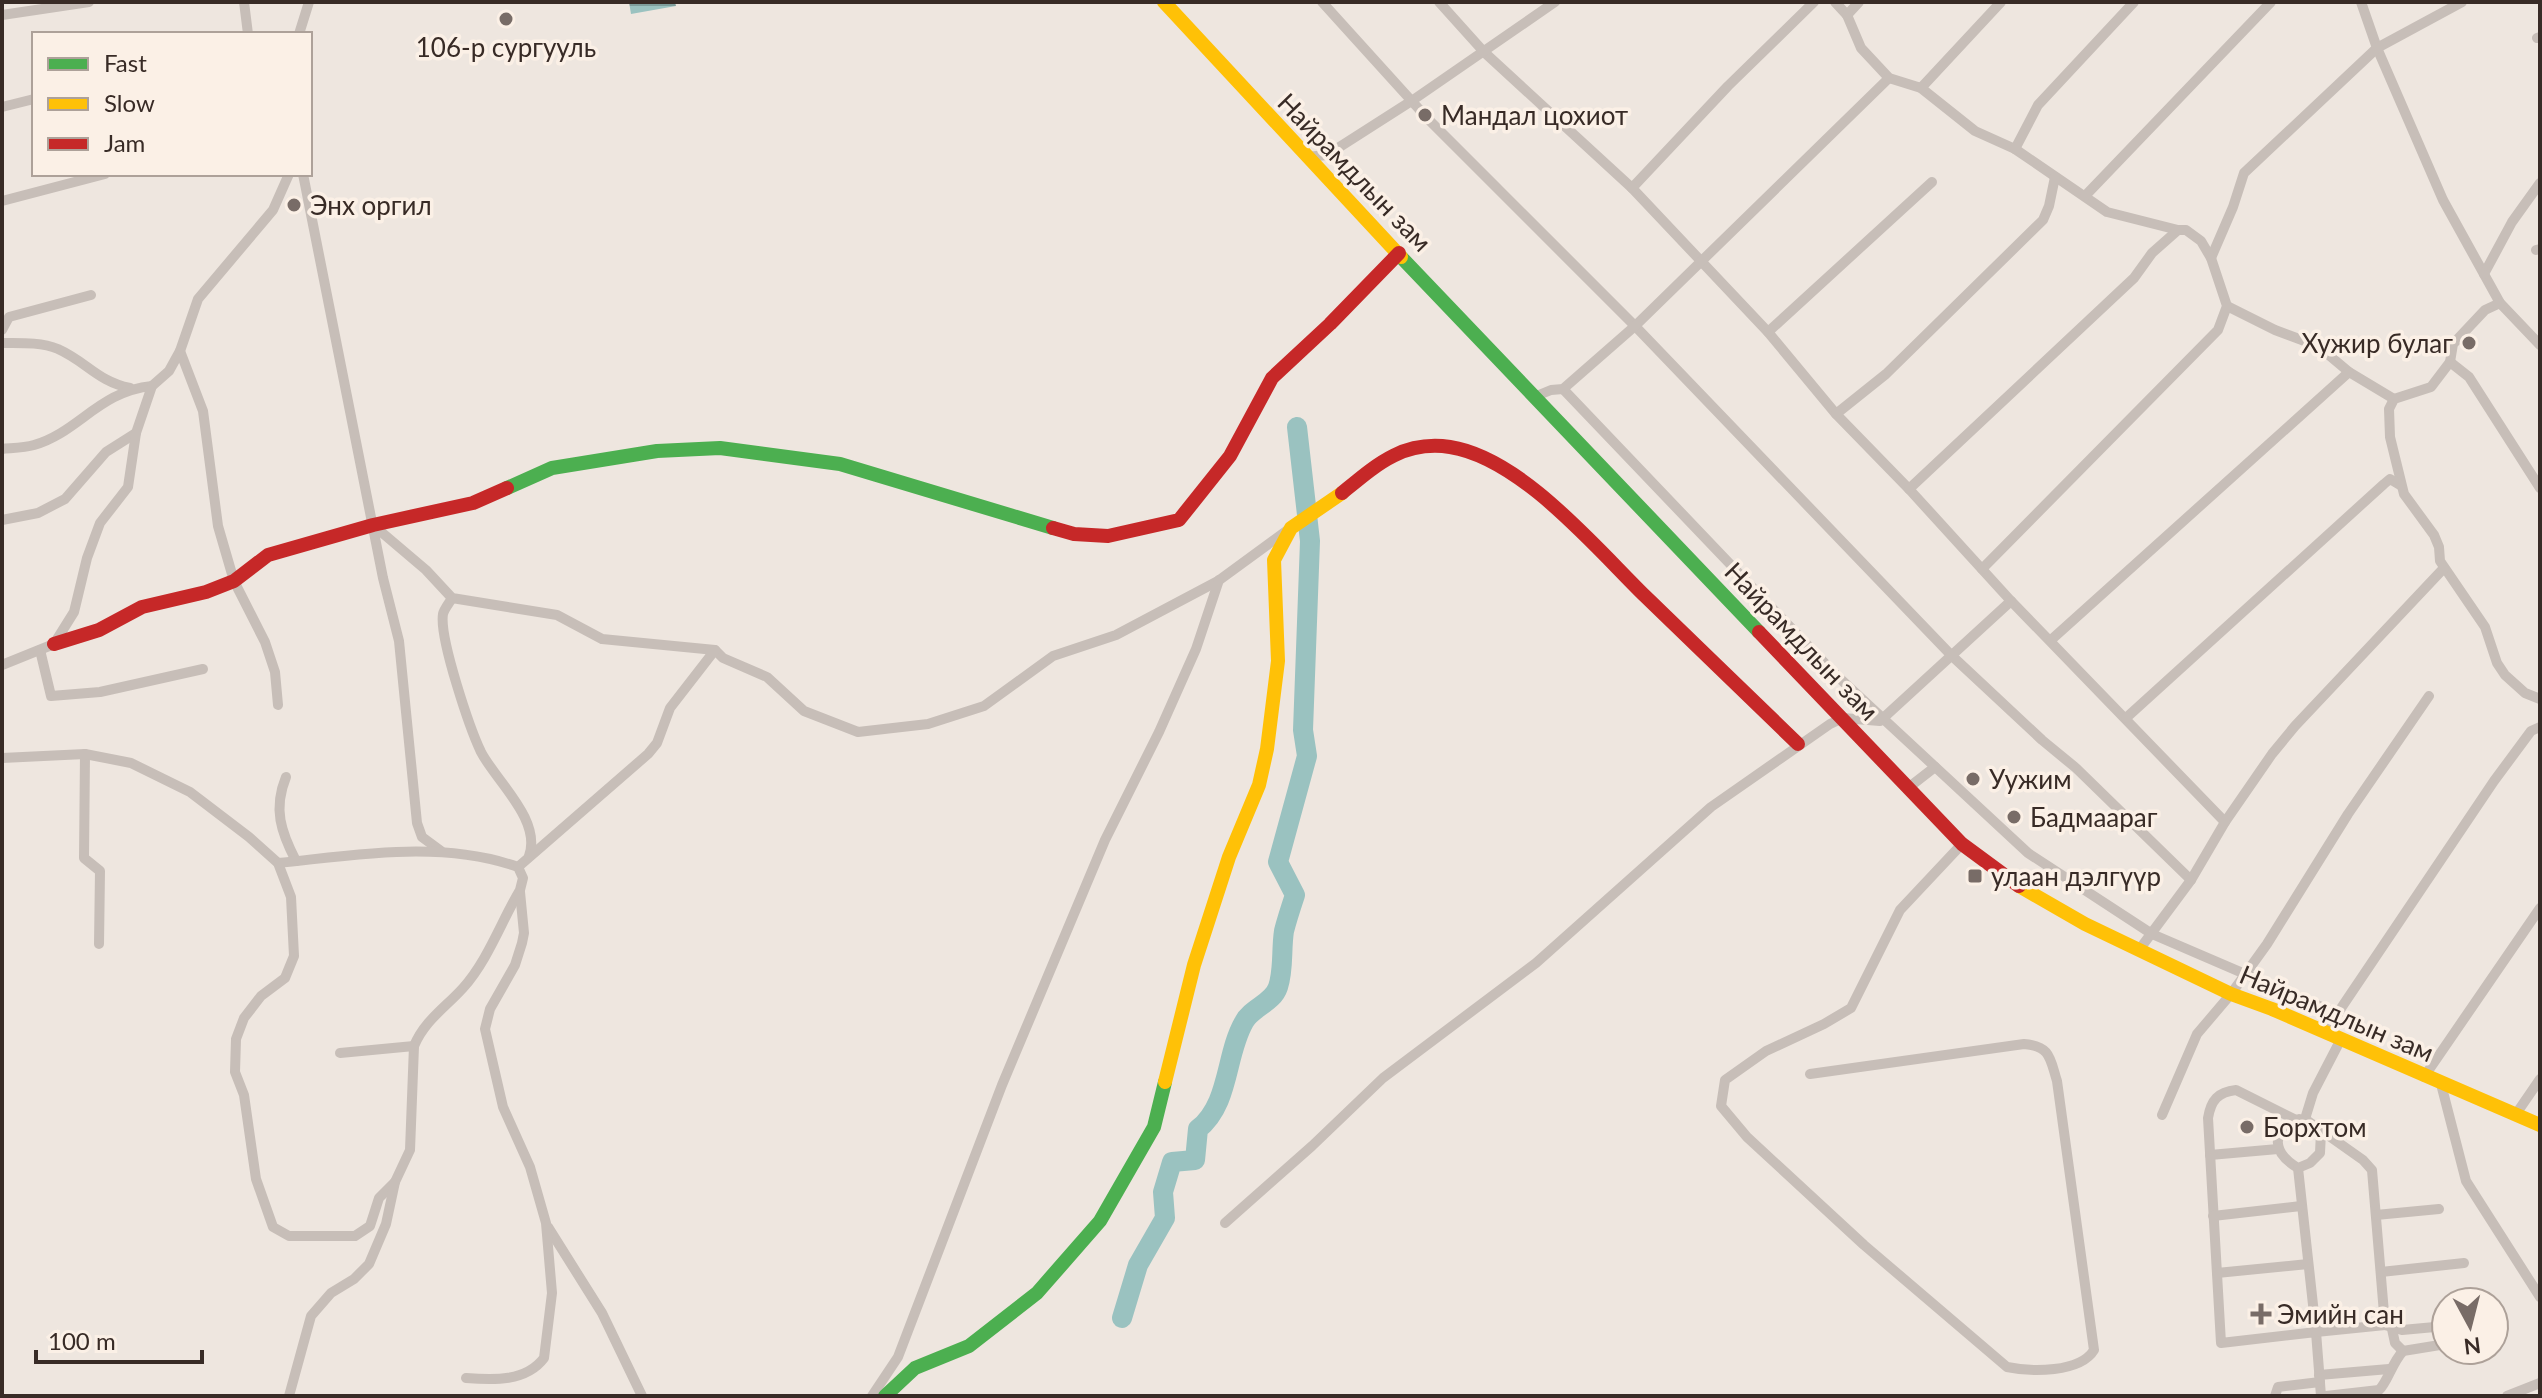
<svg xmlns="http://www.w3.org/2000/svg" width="2542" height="1398" font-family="Lato,sans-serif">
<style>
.water{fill:url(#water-rules)}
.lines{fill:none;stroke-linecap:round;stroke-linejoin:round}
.river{stroke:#9ac2c0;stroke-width:20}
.street{stroke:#c7beb8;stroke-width:10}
.fast{stroke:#4caf50;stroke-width:14}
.slow{stroke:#ffc107;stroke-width:14}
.jam{stroke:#c62828;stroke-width:14}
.poi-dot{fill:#786c67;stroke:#fbf0e6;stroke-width:3}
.labels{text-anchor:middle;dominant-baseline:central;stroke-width:7;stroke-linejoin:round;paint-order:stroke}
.poi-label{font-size:26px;fill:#382b26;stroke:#fbf0e6;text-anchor:start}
.street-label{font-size:26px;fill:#382b26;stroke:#fbf0e6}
</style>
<defs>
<pattern id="water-rules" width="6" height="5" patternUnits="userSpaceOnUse" patternTransform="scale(2)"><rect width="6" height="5" fill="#9ac2c0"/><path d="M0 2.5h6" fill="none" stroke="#7f9e9c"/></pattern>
</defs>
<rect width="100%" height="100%" fill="#eee6df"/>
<polygon class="water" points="629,2 675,2 676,6 631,14"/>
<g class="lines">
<path class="river" d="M 1122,1318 L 1138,1265 L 1165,1218 L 1163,1192 L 1172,1162 L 1195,1160 L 1198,1129 C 1230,1104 1225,1055 1244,1022 C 1251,1008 1273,1003 1278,987 C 1284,969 1281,950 1284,931 C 1287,919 1291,907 1295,895 L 1278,862 L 1307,756 L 1303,730 L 1310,541 L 1297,427"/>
<g class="street">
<polyline points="244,2 248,34"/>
<polyline points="1322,2 1428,119 1635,326 1951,655 2042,740 2076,768 2191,880"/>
<polyline points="1439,2 1484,52 1632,188 1768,332 1836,414 1909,489 2011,601 2225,822"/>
<polyline points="1835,2 1847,15 1861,48 1889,78 1921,88 1975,131 2015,149 2107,212 2178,230"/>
<polyline points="2361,2 2377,48 2443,200 2500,303 2540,345"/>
<polyline points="2,15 89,2"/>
<polyline points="1847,15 1859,2"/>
<polyline points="299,34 309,2"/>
<polyline points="2537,38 2540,37"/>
<polyline points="1921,88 2001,2"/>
<polyline points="2,107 34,99"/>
<polyline points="2015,149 2038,105 2134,2"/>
<polyline points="1306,157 1327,155 1413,100 1555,2"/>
<polyline points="303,174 383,578 399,641 417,823 422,837 441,851"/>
<polyline points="1632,188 1728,86 1814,2"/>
<polyline points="2085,196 2271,2"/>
<polyline points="2,201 105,174"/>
<polyline points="2536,250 2540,249"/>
<polyline points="2211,258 2233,207 2244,173 2377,48 2462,2"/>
<polyline points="2484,274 2512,222 2540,183"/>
<polyline points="2500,303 2485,310 2453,344 2450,362 2431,387 2394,399 2389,409 2390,437 2404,494 2434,535 2439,547 2440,561 2485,627 2497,663 2505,675 2525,693 2540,699"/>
<polyline points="2227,306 2275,330 2318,346 2349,372 2394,399"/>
<polyline points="2,330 9,317 91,295"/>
<polyline points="1768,332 1932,182"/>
<path d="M 2,343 C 21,343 41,342 58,349 C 87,362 97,381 130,388"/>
<polyline points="180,351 203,411 218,526 234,581 265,642 275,672 278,705"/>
<polyline points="2450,362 2469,377 2540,488"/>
<polyline points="1563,389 1835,674 2028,853 2152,934 2338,1014"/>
<polyline points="1534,397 1551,390 1563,389 1635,326 1889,78"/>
<polyline points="1836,414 1886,374 2043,220 2049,206 2055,177"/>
<path d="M 2,449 C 12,448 24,448 34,445 C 79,432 99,391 152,386"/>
<polyline points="1909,489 2134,278 2152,253 2178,230 2186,230 2201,241 2211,258 2227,306 2218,330 1982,569"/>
<polyline points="2,520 38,513 65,499 106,452 136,433"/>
<polyline points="373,525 426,570 452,598 557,615 602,639 715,650 723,658 767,677 804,711 858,732 928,724 984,706 1053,656 1116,635 1218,581 1289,529"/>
<path d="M 452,598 C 450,602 444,609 443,614 C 439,638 470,729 481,752 C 496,781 542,820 529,856"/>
<polyline points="2051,640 2349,372"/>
<polyline points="40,650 51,696 100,692 203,669"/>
<polyline points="2,665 54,644 74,612 87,558 100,523 128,487 136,433 152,386 169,371 180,351 198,299 273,210 289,174"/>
<polyline points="2126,718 2384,484 2390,479 2400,485"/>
<polyline points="85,754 84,858 100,871 99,944"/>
<polyline points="2,758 85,754 131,763 190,792 249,837 278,863 291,897 294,956 285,978 261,996 244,1018 236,1039 235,1072 244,1095 256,1179 273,1227 289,1236 355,1236 370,1226 379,1198 395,1182"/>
<path d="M 286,777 C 273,809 281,832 296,861"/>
<polyline points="1908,788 1935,767"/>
<path d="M 278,863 C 358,855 441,840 518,867 L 523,878 L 520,890 C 501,922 488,960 463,988 C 445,1008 425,1020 414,1046 L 410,1150 L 395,1182 L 386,1224 L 369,1264 L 354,1279 L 331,1293 L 311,1316 L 289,1396"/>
<polyline points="518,867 648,754 657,743 670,708 715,650"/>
<polyline points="2139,950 2191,880 2225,822 2272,754 2295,726 2444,568"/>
<polyline points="2325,1032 2494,781 2531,731 2540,727"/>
<polyline points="340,1053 414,1046"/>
<path d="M 1810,1074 L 2024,1044 C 2051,1046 2050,1059 2057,1081 L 2094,1350 C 2080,1373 2031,1372 2007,1367 L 1864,1245 L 1747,1137 L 1721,1106 L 1725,1080 L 1766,1051 L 1824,1024 L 1851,1008 L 1900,910 L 1962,844"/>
<polyline points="2424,1077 2540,908"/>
<polyline points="2441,1084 2466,1181 2540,1297"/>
<polyline points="2516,1114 2540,1079"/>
<polyline points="2162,1115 2197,1034 2231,994 2267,944 2348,814 2429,696"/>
<path d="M 2299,1119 C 2269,1132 2273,1153 2298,1168 L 2310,1163 L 2320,1153 L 2321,1132"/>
<path d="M 2296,1120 L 2236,1090 C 2218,1092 2211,1100 2208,1118 L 2221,1343 L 2316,1332 L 2321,1396"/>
<polyline points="2210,1155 2278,1149"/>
<polyline points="2298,1168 2316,1332 2385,1325 2372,1170 2363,1160 2305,1119 2313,1093 2341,1039"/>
<polyline points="2376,1215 2439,1209"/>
<polyline points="2213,1216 2301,1206"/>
<polyline points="1225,1223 1312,1146 1383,1078 1536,963 1711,807 1830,724 1843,718 1880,721 2011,601"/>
<polyline points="548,1227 602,1313 642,1396"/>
<polyline points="2381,1272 2464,1263"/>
<polyline points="2217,1273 2308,1264"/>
<polyline points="2385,1325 2402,1330 2446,1326"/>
<polyline points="2392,1329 2395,1343 2403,1351"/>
<polyline points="2319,1375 2389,1369"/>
<path d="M 466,1378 C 493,1380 526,1382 544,1358 L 552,1293 L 546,1223 L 530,1167 L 503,1107 L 485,1029 L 490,1009 L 515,965 L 522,943 L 524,933 L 520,892"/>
<polyline points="872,1396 898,1357 1002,1085 1105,840 1159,732 1196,649 1219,580"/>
<polyline points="2275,1396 2278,1387 2320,1382"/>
<path d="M 2326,1396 L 2379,1390 C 2387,1383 2392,1363 2403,1351 L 2446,1344"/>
<polyline points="2507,1396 2540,1383"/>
</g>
<g class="fast">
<polyline points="1401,257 1759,632"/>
<polyline points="507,488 552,468 657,451 720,448 840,464 1053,528"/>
<polyline points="885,1396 915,1368 969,1346 1037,1293 1100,1221 1154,1127 1165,1082"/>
</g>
<g class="slow">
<polyline points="1164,2 1401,257"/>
<polyline points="2019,886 2085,924 2231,994 2272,1009 2540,1125"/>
<polyline points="1165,1082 1194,965 1229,857 1259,785 1267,749 1278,661 1274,560 1291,528 1342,493"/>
</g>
<g class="jam">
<path d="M 1342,493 C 1376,465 1403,440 1450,447 C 1521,458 1595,547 1645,596 C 1696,645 1747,695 1798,744"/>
<polyline points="1053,528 1074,534 1108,536 1179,520 1230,456 1272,378 1330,324 1399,253"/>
<polyline points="1759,632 1962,844 2019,886"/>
<polyline points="54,644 99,630 142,607 206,592 234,581 268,555 373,525 473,503 507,488"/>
</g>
</g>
<g class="poi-dot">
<circle cx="506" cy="19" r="8"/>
<circle cx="1425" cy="115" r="8"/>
<circle cx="294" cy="205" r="8"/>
<circle cx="2469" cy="343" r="8"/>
<circle cx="1973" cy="779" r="8"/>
<circle cx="2014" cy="817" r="8"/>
<rect x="1967" y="868" width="16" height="16" rx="4"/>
<circle cx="2247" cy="1127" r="8"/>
<path d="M2257 1302h8v8h8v8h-8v8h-8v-8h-8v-8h8z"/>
</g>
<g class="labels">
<g class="poi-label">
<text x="506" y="47" text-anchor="middle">106-р сургууль</text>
<text x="1441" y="115">Мандал цохиот</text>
<text x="310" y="205">Энх оргил</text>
<text x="2453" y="343" text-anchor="end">Хужир булаг</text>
<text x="1989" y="779">Уужим</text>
<text x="2030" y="817">Бадмаараг</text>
<text x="1991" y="876">улаан дэлгүүр</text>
<text x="2263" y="1127">Борхтом</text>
<text x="2277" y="1314">Эмийн сан</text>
</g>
<g class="street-label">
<text transform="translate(1355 172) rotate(46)">Найрамдлын зам</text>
<text transform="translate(1802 641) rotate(46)">Найрамдлын зам</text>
<text transform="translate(2337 1013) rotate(23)">Найрамдлын зам</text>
</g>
</g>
<rect width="2542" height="1398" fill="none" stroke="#382b26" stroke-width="8"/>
<rect x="32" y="32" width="280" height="144" fill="#fbf0e6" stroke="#ada199" stroke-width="2"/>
<rect x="48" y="58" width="40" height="12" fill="#4caf50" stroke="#ada199" stroke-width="2"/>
<text x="104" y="72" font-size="24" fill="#382b26">Fast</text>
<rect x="48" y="98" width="40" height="12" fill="#ffc107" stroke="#ada199" stroke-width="2"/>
<text x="104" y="112" font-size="24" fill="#382b26">Slow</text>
<rect x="48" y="138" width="40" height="12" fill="#c62828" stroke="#ada199" stroke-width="2"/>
<text x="104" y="152" font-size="24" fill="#382b26">Jam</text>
<g transform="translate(2470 1326) rotate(173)"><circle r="38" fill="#fbf0e6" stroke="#ada199" stroke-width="2"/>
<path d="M0-6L14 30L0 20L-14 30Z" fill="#786c67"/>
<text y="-12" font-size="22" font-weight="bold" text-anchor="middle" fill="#382b26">N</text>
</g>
<path d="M36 1350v12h166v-12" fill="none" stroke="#382b26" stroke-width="4"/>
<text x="48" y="1350" font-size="24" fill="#382b26" stroke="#fbf0e6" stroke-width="6" paint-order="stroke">100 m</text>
</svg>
